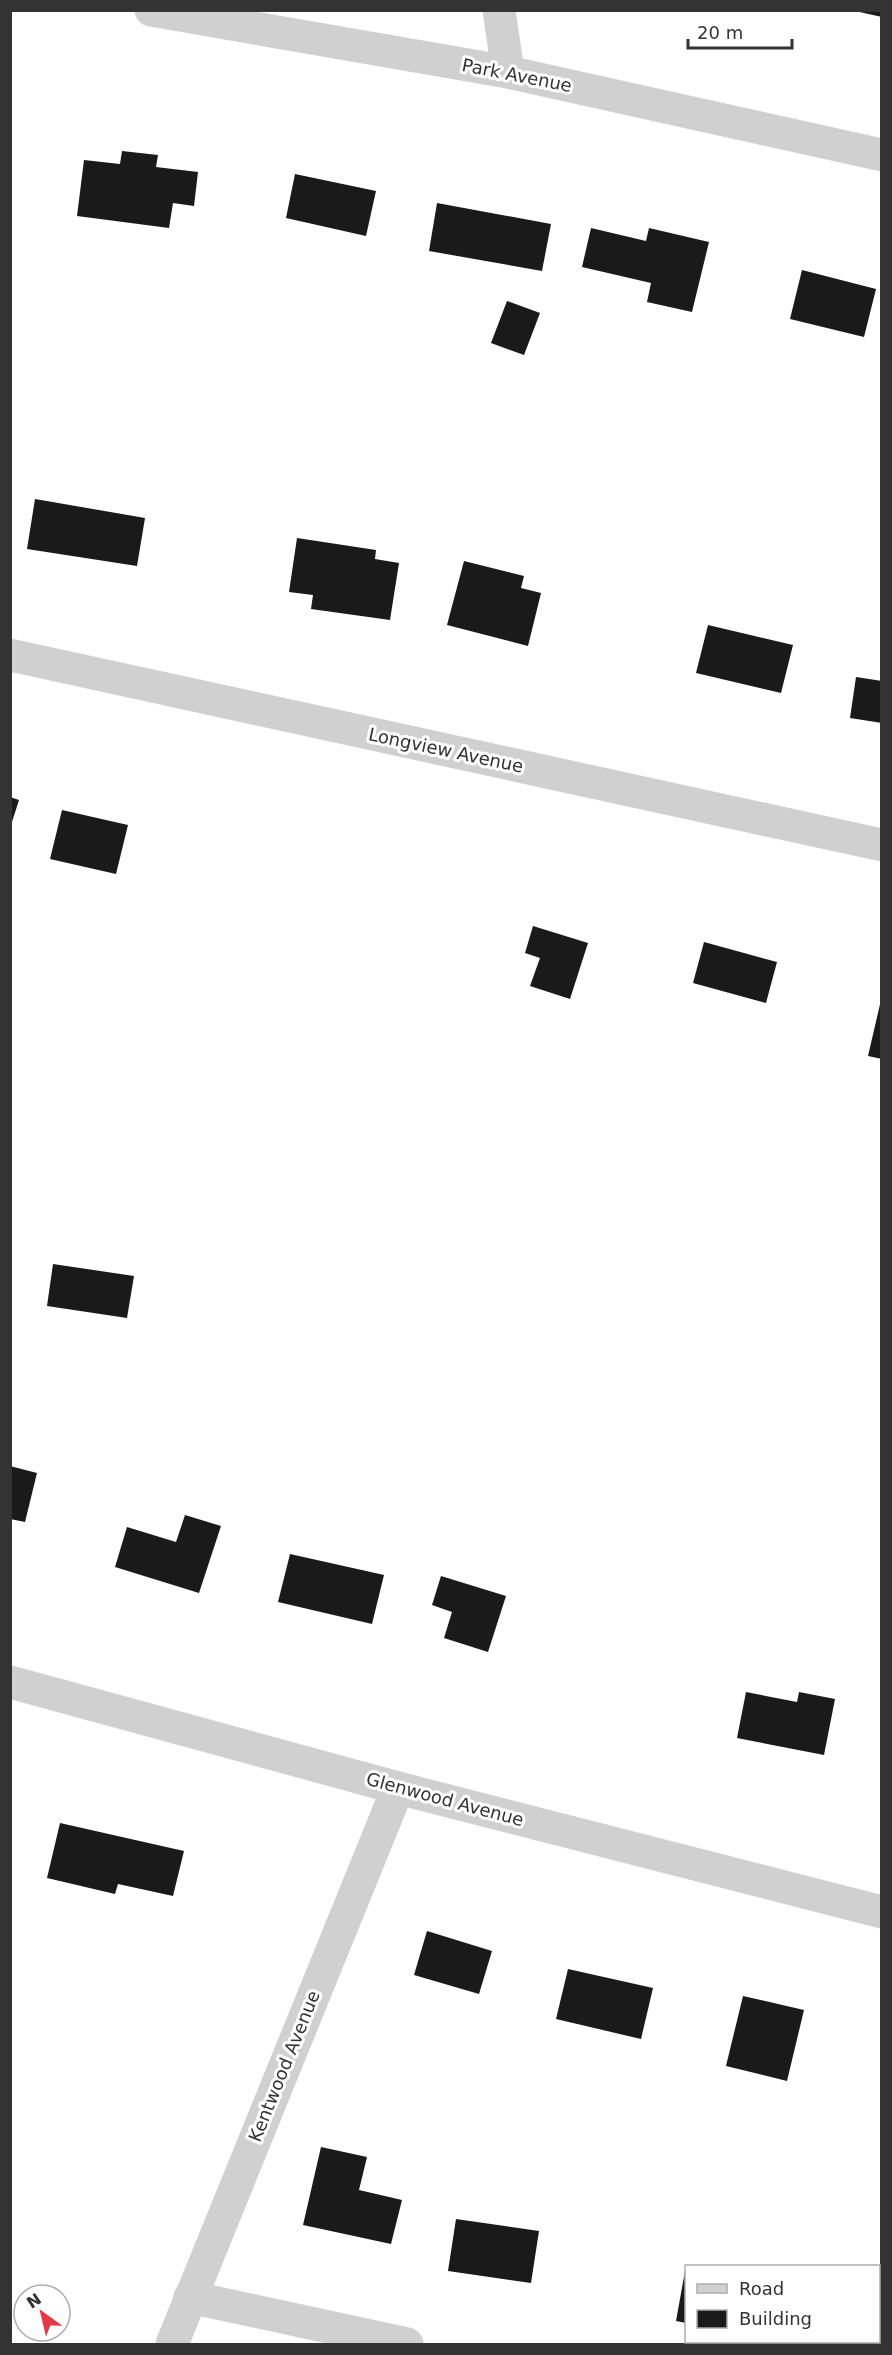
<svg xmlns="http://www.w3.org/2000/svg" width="892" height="2355" font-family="'DejaVu Sans',sans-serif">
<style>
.building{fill:#1a1a1a}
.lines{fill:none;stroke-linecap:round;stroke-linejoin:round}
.street{stroke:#d0d0d0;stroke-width:33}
.labels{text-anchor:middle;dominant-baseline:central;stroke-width:6;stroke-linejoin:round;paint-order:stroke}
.street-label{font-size:18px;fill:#333;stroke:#fff}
</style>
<rect width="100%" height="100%" fill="#fff"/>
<g class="building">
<polygon points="855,10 882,10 882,17 855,11"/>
<polygon points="122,151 158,155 156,167 198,172 194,206 173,203 169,228 77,216 84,160 120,164"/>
<polygon points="295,174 376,191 366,236 286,218"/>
<polygon points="437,203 551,224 542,271 429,251"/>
<polygon points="591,228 646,241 649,228 709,242 692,312 647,302 651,283 582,267"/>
<polygon points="802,270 876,289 864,337 790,319"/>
<polygon points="507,301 540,313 524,355 491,343"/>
<polygon points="35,499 145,518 137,566 27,549"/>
<polygon points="297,538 376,550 375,559 399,563 390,620 311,609 313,595 289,592"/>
<polygon points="464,561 524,576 521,588 541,593 528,646 447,625"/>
<polygon points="708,625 793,645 781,693 696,673"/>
<polygon points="856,677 882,681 882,723 850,718"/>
<polygon points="10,797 19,800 11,825 10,825"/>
<polygon points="62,810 128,825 116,874 50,859"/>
<polygon points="533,926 588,943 570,999 530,986 540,958 525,953"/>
<polygon points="704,942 777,962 766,1003 693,983"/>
<polygon points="881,1000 882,1000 882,1059 868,1056"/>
<polygon points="53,1264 134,1276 127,1318 47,1306"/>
<polygon points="10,1466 37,1473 25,1522 10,1519"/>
<polygon points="185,1515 221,1526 199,1593 115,1567 127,1527 176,1542"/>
<polygon points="290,1554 384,1575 372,1624 278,1602"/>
<polygon points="441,1576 506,1596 488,1652 444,1638 452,1612 432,1605"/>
<polygon points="746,1692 797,1702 799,1692 835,1699 824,1755 737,1738"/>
<polygon points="60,1823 184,1851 173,1896 118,1884 115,1894 47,1878"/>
<polygon points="427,1931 492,1951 479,1994 414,1975"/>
<polygon points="568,1969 653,1988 641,2039 556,2019"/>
<polygon points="743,1996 804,2010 787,2081 726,2066"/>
<polygon points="321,2147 367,2157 359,2190 402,2200 391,2244 303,2225"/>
<polygon points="456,2219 539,2231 531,2283 448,2271"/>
<polygon points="685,2271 686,2271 686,2323 676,2321"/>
<polygon points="793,2342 861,2342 860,2344 793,2344"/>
</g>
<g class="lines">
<g class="street">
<polyline points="151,10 508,72 882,155"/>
<polyline points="499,10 508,72"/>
<polyline points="10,655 882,845"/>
<polyline points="10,1682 398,1788 882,1912"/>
<polyline points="190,2297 407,2344"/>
<polyline points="172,2344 398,1788"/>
</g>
</g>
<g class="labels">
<g class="street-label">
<text transform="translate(517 75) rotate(11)">Park Avenue</text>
<text transform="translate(446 750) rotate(12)">Longview Avenue</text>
<text transform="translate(445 1799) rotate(15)">Glenwood Avenue</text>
<text transform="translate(284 2066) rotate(-68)">Kentwood Avenue</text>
</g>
</g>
<rect width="892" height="2355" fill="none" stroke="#333333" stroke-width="24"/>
<rect x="685" y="2265" width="195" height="78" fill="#ffffff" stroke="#adadad" stroke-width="1.5"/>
<rect x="697" y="2284" width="30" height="9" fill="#d0d0d0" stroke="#adadad" stroke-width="1.5"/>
<text x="739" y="2295" font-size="18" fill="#333333">Road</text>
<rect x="697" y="2310" width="30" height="18" fill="#1a1a1a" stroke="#adadad" stroke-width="1.5"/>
<text x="739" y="2325" font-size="18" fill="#333333">Building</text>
<g transform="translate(42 2313) rotate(326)"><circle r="28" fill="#ffffff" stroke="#adadad" stroke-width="1.5"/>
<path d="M0-4.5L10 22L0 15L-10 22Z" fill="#e63946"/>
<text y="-9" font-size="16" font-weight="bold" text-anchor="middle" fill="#333333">N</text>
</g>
<path d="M688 39v9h104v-9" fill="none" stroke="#333333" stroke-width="3"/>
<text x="697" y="39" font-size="18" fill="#333333" stroke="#ffffff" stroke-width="4.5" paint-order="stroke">20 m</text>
</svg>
